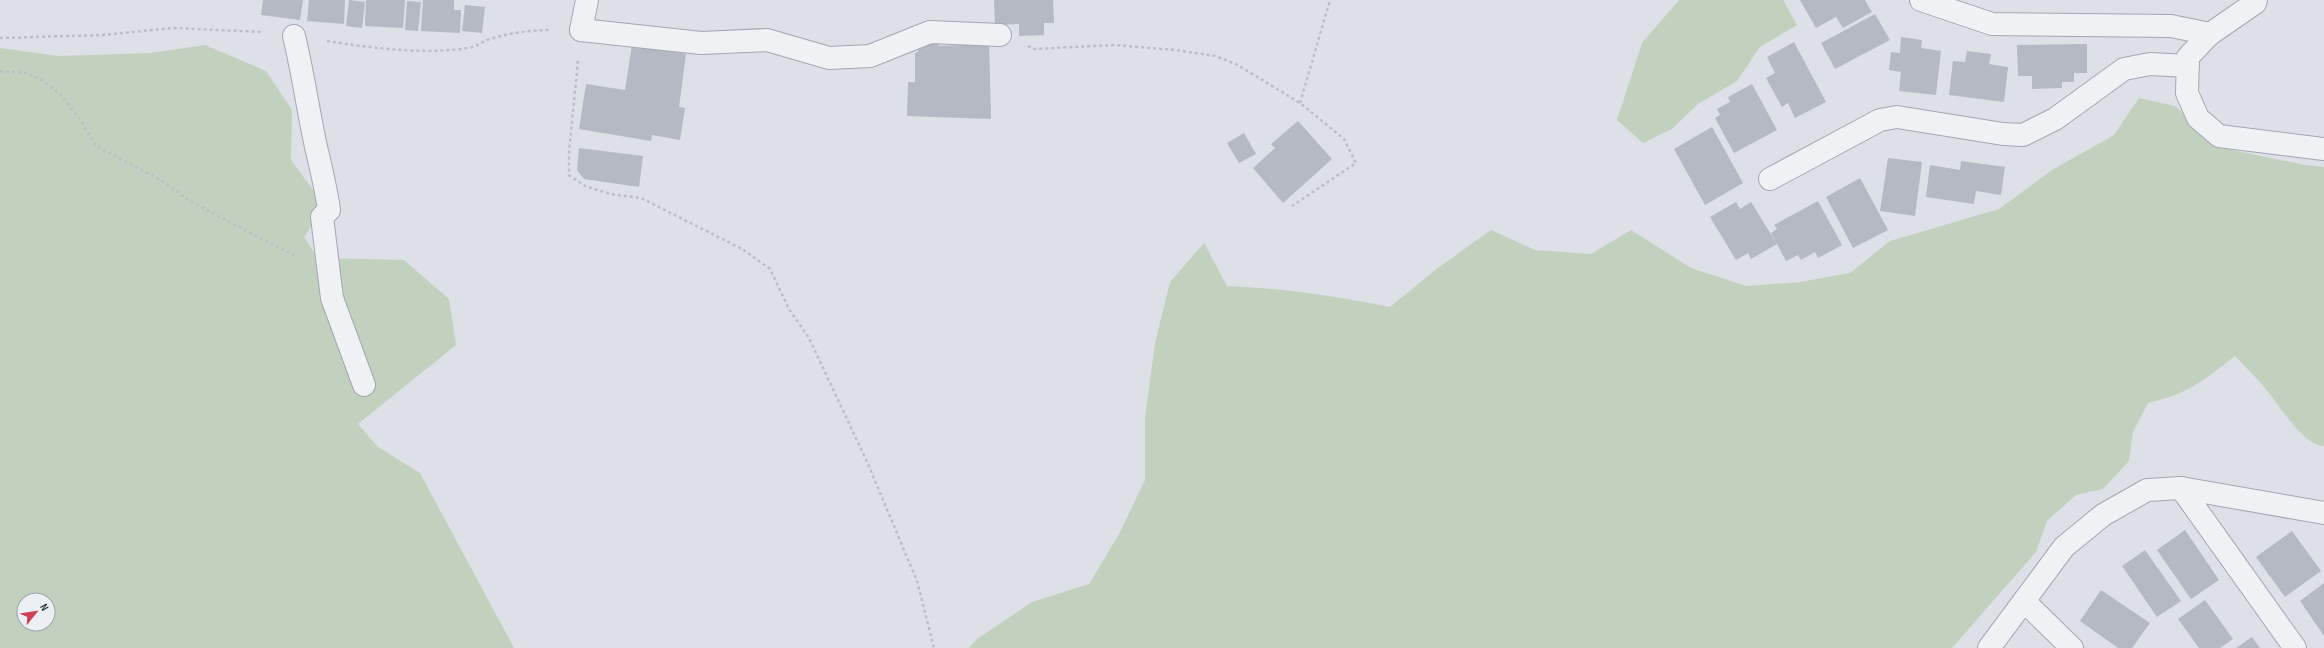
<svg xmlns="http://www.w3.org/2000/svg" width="2324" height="648" font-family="'Sofia Sans Condensed',sans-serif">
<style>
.green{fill:#c2d1be;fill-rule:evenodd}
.building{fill:#b4b9c3}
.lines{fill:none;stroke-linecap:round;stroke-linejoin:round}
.lane-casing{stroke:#a2a7b1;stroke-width:24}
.street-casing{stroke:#a2a7b1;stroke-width:24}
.path{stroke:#bbbec5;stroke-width:2.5;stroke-dasharray:3 3;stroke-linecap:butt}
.lane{stroke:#eff1f5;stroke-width:22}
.street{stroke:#eff1f5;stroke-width:22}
</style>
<rect width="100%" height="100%" fill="#dde0e7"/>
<g class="green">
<polygon points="1679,0 1783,0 1797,25 1760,47 1737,81 1698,104 1672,129 1643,143 1617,120 1642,43"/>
<path d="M 205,45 L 266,71 L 292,110 L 291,160 L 319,198 L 316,219 L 304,237 L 318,258 L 404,260 L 449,299 L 456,345 L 358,424 L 378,447 L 420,473 L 514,648 L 0,648 L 0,48 L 59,56 L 150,53 ZM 24,600 L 48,600 L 48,624 L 24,624 Z"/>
<path d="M 2139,98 L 2175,106 L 2222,148 L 2305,165 L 2324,167 L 2324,446 C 2303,446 2278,403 2265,388 C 2256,377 2245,367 2235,356 C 2203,381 2188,394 2148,403 L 2133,432 L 2129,461 L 2103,489 L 2076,495 L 2047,521 L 2036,552 L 1952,648 L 969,648 L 977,639 L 1032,602 L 1089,584 L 1119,534 L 1145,480 L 1145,418 L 1155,343 L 1170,282 L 1204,243 L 1227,286 C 1283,288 1336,296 1390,307 L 1435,270 L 1491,230 L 1535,250 L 1591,254 L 1631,230 L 1691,268 L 1746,286 L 1800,282 L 1850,273 L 1890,241 L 1999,209 L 2052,170 L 2114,135 Z"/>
</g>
<g class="building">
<polygon points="263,0 303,0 300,20 261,15"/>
<polygon points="309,0 345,0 344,24 307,21"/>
<polygon points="349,0 365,2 362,28 346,26"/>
<polygon points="366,0 405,0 403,28 365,26"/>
<polygon points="423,0 454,0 454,10 461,10 460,33 421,31"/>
<polygon points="994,0 1053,0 1054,23 1044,23 1044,35 1019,36 1019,24 995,25"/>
<polygon points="1800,0 1865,0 1872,12 1843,28 1836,17 1816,28"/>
<polygon points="407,1 421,2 418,31 405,30"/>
<polygon points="465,5 485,7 482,33 462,31"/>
<polygon points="1875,14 1890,40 1835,69 1821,43"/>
<polygon points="1901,37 1922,40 1921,48 1941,51 1936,95 1899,91 1901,72 1889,70 1891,52 1900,53"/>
<polygon points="964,38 989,39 991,119 907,116 908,82 915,82 915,53 918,52 918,43 939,39 939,46 965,45"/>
<polygon points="1794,42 1826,102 1795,118 1788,103 1782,107 1766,78 1775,73 1767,57"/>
<polygon points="2087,44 2087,73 2074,73 2074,82 2062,82 2062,88 2032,89 2032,76 2018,76 2017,45"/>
<polygon points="632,45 686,54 679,107 685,108 680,140 652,135 651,141 579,129 586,84 625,90"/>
<polygon points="1967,51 1991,54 1989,64 2008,67 2004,102 1949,95 1953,61 1965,62"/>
<polygon points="1752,84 1777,130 1734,153 1715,118 1720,115 1717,109 1730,102 1728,97"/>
<polygon points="1298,121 1332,159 1283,203 1253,168 1275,148 1271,144"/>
<polygon points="1712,127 1743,183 1705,205 1674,149"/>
<polygon points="1244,133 1256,154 1239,163 1227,143"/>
<polygon points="579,148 643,156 639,187 584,179 577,170"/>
<polygon points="1888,158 1922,162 1915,216 1880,211"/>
<polygon points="1961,161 2005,167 2001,195 1976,191 1974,204 1926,197 1930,165 1960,170"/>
<polygon points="1860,178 1888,230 1853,248 1826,197"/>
<polygon points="1818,201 1842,245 1818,258 1815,252 1801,260 1798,255 1786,261 1771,233 1777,229 1774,225"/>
<polygon points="1736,202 1740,209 1751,202 1777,244 1751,259 1748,253 1736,260 1710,217"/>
<polygon points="2185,530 2219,580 2191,599 2157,550"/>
<polygon points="2292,531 2321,571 2285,597 2256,557"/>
<polygon points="2145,550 2181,601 2157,617 2122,566"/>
<polygon points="2324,583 2324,636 2300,601"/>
<polygon points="2101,590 2150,623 2132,648 2118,648 2080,621"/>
<polygon points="2205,600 2233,639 2220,648 2199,648 2178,619"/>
<polygon points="2252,637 2260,648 2236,648"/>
</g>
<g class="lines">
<g class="lane-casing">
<g id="lane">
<polyline points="1921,0 1992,24 2171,26 2210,34"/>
<polyline points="581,30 701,43 767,40 829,58 870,56 930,32 1000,35"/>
<path d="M 294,36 C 303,73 308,110 316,147 C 321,168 326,188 329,210 L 322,217 L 332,298 L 364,385"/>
<polyline points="1770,179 1880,120 1897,117 2003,134 2023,135 2055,119 2124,69 2150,64 2188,66"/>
<polyline points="2181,488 2295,648"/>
<polyline points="2025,602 2072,648"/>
</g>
</g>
<g class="street-casing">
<g id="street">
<polyline points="2256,0 2255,3 2210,34 2188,57 2187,93 2198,118 2219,136 2324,149"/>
<polyline points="581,30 587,0"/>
<polyline points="1989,648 2064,547 2103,515 2147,490 2181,488 2324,513"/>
</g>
</g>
<g class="path">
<polyline points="0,38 103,35 172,28 263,32"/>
<path d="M 327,41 C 373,48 422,55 468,48 C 476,47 483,41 490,39 C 510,33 530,30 551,30"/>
<polyline points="1028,46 1034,49 1113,45 1176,50 1215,56 1236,64 1300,103 1344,139 1356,163 1292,206"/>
<polyline points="578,61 569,152 569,175 585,186 610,194 641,198 742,249 770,269 789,309 809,338 868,464 917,581 934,648"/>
<polyline points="0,71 28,73 43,81 60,94 80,119 96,146 159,179 192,202 220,217 295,256"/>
<polyline points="1300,103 1330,0"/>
</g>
<use href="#lane" class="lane"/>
<use href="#street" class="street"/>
</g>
<g transform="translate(36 612) rotate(60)"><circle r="19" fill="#eceff4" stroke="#9da2ab"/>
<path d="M0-3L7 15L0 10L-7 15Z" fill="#ce4054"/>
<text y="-6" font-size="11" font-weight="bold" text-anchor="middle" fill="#262e3d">N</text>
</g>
</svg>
